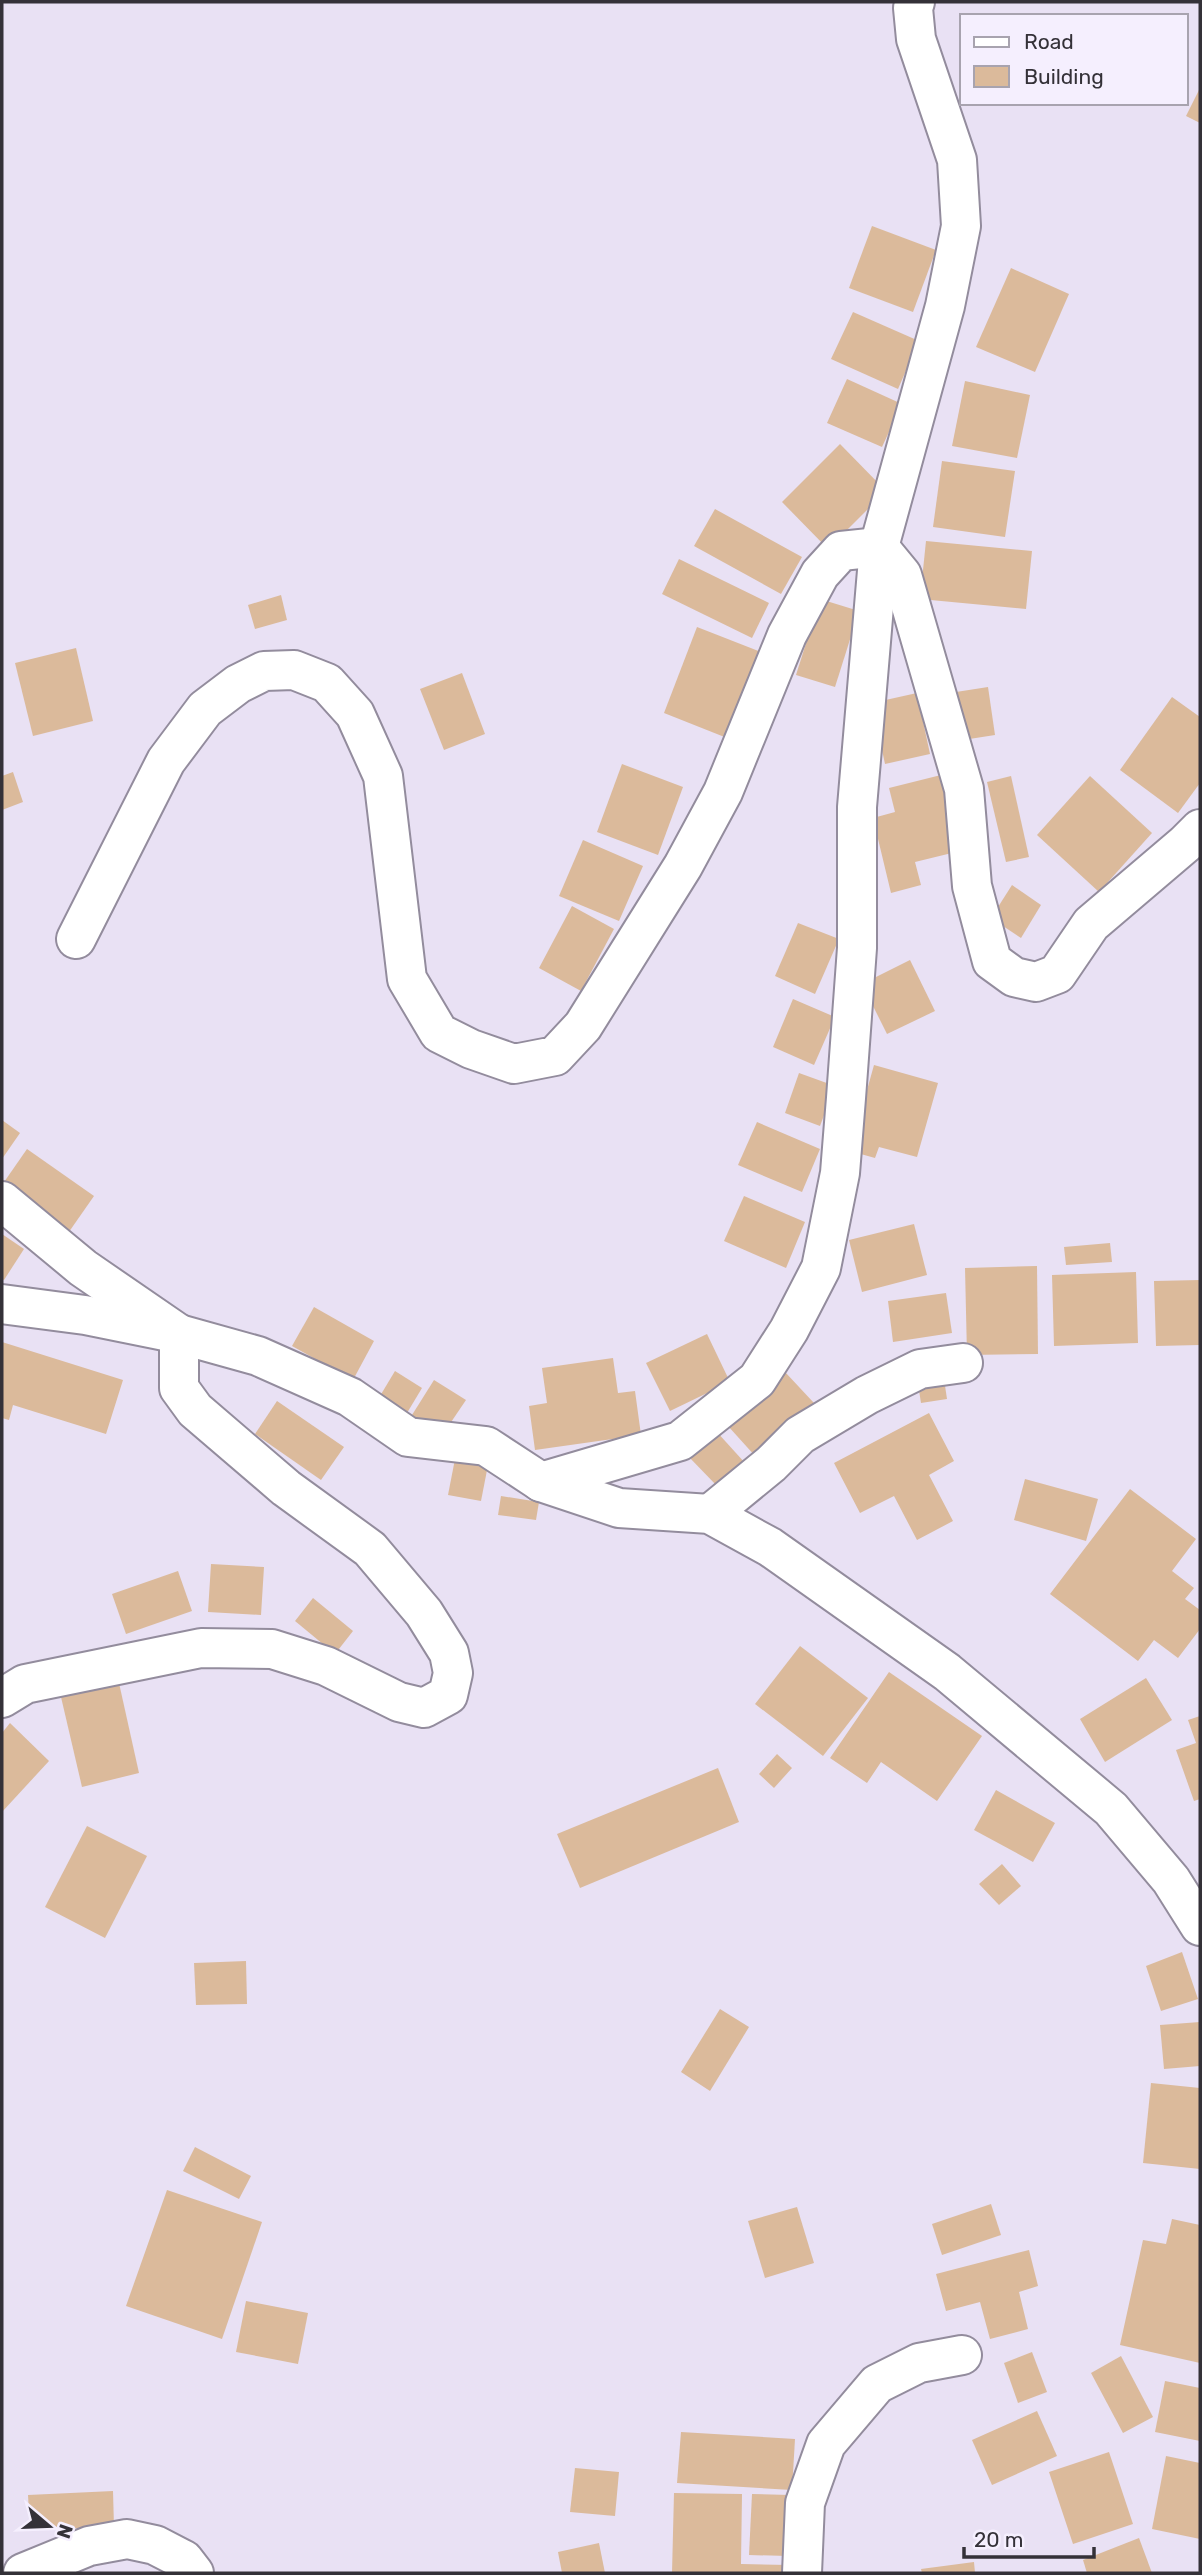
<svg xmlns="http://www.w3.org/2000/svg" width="1202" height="2575" font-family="Rubik,sans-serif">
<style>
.building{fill:#dbba9b}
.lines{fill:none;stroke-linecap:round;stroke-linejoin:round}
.minor-casing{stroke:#938c9d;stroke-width:42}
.minor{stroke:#fff;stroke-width:38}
</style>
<rect width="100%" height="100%" fill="#e9e1f4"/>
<g class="building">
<polygon points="1200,88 1200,123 1186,116"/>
<polygon points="872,226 936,250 913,312 849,288"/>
<polygon points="1011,268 1069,294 1035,372 976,347"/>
<polygon points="853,312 919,341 898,389 831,359"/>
<polygon points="847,379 902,404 882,447 827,423"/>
<polygon points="965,381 1030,395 1017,458 952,446"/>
<polygon points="840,444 886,491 828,549 782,502"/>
<polygon points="942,461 1015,471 1005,537 933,527"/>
<polygon points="715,509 802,557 781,594 694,546"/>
<polygon points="926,541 1032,551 1026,609 920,599"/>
<polygon points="679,559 769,603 752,638 662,594"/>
<polygon points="281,595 287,620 255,629 248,605"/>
<polygon points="820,599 859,611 835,687 796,675"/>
<polygon points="697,627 761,652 727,738 664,713"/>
<polygon points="76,648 93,721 33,736 15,663"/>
<polygon points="462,673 485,734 444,750 420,689"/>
<polygon points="988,687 995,735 963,740 956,692"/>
<polygon points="917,693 930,754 885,764 872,703"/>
<polygon points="1172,697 1200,717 1200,783 1178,813 1120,770"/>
<polygon points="622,764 683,787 658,855 597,832"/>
<polygon points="13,772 23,802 2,810 2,776"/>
<polygon points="941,775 960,851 915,862 921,885 891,893 873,818 895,812 889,788"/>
<polygon points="1011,776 1029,857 1006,862 987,782"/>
<polygon points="1090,776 1152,833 1099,892 1037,835"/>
<polygon points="583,840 643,866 619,921 559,896"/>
<polygon points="1012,885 1041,905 1021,938 991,918"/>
<polygon points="572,906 614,929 581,991 539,968"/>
<polygon points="798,923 839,939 815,994 775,976"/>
<polygon points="910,960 935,1011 887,1034 862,984"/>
<polygon points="793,999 835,1017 814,1065 773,1047"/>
<polygon points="874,1065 938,1083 917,1157 879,1147 875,1158 850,1151"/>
<polygon points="799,1073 835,1086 820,1126 785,1113"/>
<polygon points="2,1120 20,1133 2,1159"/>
<polygon points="757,1122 820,1149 802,1192 738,1165"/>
<polygon points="27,1149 94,1196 64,1239 2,1185"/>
<polygon points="744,1196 805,1222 786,1268 724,1241"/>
<polygon points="914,1224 927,1275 862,1292 849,1240"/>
<polygon points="2,1234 24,1249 4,1280 2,1279"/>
<polygon points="1110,1243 1112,1262 1066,1265 1064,1247"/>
<polygon points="1037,1266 1038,1354 967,1355 965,1268"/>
<polygon points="1136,1272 1138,1343 1054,1346 1052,1275"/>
<polygon points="1200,1280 1200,1345 1156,1346 1154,1281"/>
<polygon points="946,1293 952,1333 893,1342 888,1301"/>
<polygon points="314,1307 374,1341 353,1380 292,1346"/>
<polygon points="707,1334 730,1382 670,1411 646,1363"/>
<polygon points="2,1342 123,1380 106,1434 13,1405 9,1420 2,1418"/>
<polygon points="613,1358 618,1393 635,1391 641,1435 535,1450 529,1406 547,1403 542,1368"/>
<polygon points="395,1371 422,1388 407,1413 380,1396"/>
<polygon points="785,1372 814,1403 756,1457 728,1426"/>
<polygon points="944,1379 947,1399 921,1403 918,1384"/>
<polygon points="434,1380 466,1400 443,1434 412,1415"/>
<polygon points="277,1401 344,1447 321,1480 255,1434"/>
<polygon points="929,1413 954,1461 929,1475 953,1521 917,1540 894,1496 860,1513 834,1463"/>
<polygon points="716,1431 745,1463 718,1487 688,1456"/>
<polygon points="455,1459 488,1465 481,1501 448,1495"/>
<polygon points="1025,1479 1098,1499 1086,1541 1014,1520"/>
<polygon points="1130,1489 1196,1539 1172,1571 1194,1588 1185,1599 1200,1610 1200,1629 1178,1658 1154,1640 1138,1661 1050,1594"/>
<polygon points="501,1496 539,1502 536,1520 498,1515"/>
<polygon points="211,1564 264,1567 261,1615 208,1612"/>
<polygon points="178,1571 192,1611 126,1634 112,1594"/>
<polygon points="313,1598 353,1631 335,1654 295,1621"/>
<polygon points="800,1646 868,1698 823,1756 755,1704"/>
<polygon points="889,1672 982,1736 937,1801 881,1762 867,1783 830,1758"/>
<polygon points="1146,1678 1172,1720 1105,1762 1080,1719"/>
<polygon points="119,1683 139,1773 82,1787 61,1697"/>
<polygon points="1200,1716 1200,1799 1194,1801 1176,1750 1196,1743 1188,1720"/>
<polygon points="10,1723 49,1761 2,1812 2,1733"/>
<polygon points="777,1754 792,1768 774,1788 759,1774"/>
<polygon points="718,1768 739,1822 580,1888 557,1834"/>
<polygon points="996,1790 1055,1823 1033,1862 974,1830"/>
<polygon points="87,1826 147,1856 105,1938 45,1907"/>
<polygon points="1002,1864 1021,1886 999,1905 979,1884"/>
<polygon points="1182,1952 1198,1999 1161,2011 1146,1966"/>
<polygon points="246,1961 247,2004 196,2005 194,1963"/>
<polygon points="720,2009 749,2027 710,2091 681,2072"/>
<polygon points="1200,2022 1200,2066 1164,2069 1160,2025"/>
<polygon points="1151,2083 1200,2088 1200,2169 1143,2163"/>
<polygon points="195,2147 251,2176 239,2199 183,2171"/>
<polygon points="167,2190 262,2222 222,2339 126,2306"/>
<polygon points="991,2204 1001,2235 942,2255 932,2224"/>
<polygon points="797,2207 814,2263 765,2278 748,2221"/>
<polygon points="1172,2219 1200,2225 1200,2363 1120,2345 1143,2240 1166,2244"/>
<polygon points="1029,2250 1038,2286 1019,2292 1028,2329 990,2339 980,2302 946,2311 936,2274"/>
<polygon points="246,2301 308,2313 298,2364 236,2352"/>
<polygon points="1032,2352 1047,2392 1018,2403 1004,2363"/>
<polygon points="1121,2356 1153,2417 1123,2433 1091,2373"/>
<polygon points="1165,2381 1200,2388 1200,2441 1155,2432"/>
<polygon points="1037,2411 1057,2456 992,2485 972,2440"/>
<polygon points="681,2432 795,2439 792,2490 677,2483"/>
<polygon points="1109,2452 1133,2524 1073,2544 1049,2472"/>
<polygon points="1166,2456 1200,2463 1200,2539 1152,2529"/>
<polygon points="575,2468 619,2472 615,2516 570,2512"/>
<polygon points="113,2491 114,2527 30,2530 28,2495"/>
<polygon points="674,2493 742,2494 741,2564 789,2565 789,2573 672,2573"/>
<polygon points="752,2494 790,2495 788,2556 749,2555"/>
<polygon points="1139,2538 1152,2573 1087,2573 1083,2560"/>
<polygon points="599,2543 605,2573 562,2573 558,2552"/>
<polygon points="974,2562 975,2573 922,2573 921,2569"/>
</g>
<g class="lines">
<g class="minor-casing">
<g id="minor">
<polyline points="76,939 166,761 205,709 238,684 264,671 294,670 327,683 355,714 383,776 407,979 439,1033 471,1049 514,1064 555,1056 583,1026 683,866 723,792 787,635 820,574 841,551 879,547 902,575 964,789 972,886 992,961 1014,977 1036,982 1057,974 1091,924 1185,844 1200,829"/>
<polyline points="2,1201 83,1268 179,1334 179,1388 195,1410 286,1488 370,1549 424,1613 449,1653 453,1673 448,1695 424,1708 399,1702 326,1666 272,1649 201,1648 25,1684 2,1698"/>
<polyline points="2,1304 85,1315 179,1334 258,1356 350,1397 408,1437 486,1446 541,1482 619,1508 710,1514 770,1547 947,1672 1111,1809 1171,1880 1200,1926"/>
<polyline points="541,1482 680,1441 757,1380 789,1330 821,1268 840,1173 846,1098 857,948 857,807 879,547 945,306 961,226 957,160 916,39 913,8 915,2"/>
<polyline points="710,1514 771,1464 800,1435 867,1395 920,1369 963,1363"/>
<polyline points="23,2573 89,2546 127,2539 155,2545 184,2560 194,2573"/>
<polyline points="802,2573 805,2503 826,2444 877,2384 919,2363 962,2355"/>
</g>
</g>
<use href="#minor" class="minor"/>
</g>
<rect width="1202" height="2575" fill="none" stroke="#343138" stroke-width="7"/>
<rect x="960" y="14" width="228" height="91" fill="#f5effe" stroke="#a8a3af" stroke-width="2"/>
<rect x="974" y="37" width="35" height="10" fill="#ffffff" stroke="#a8a3af" stroke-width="2"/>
<text x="1024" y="49" font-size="21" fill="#343138">Road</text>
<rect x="974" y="66" width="35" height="21" fill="#dbba9b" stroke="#a8a3af" stroke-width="2"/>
<text x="1024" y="84" font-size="21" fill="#343138">Building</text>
<g transform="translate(49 2526) rotate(109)" stroke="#f5effe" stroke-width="5" paint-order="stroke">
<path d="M0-5L12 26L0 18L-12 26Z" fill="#343138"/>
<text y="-10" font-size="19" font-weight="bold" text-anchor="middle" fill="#343138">N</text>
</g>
<path d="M964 2547v10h130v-10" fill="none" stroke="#343138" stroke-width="3.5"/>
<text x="974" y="2547" font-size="21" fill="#343138" stroke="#f5effe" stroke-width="5" paint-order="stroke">20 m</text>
</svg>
